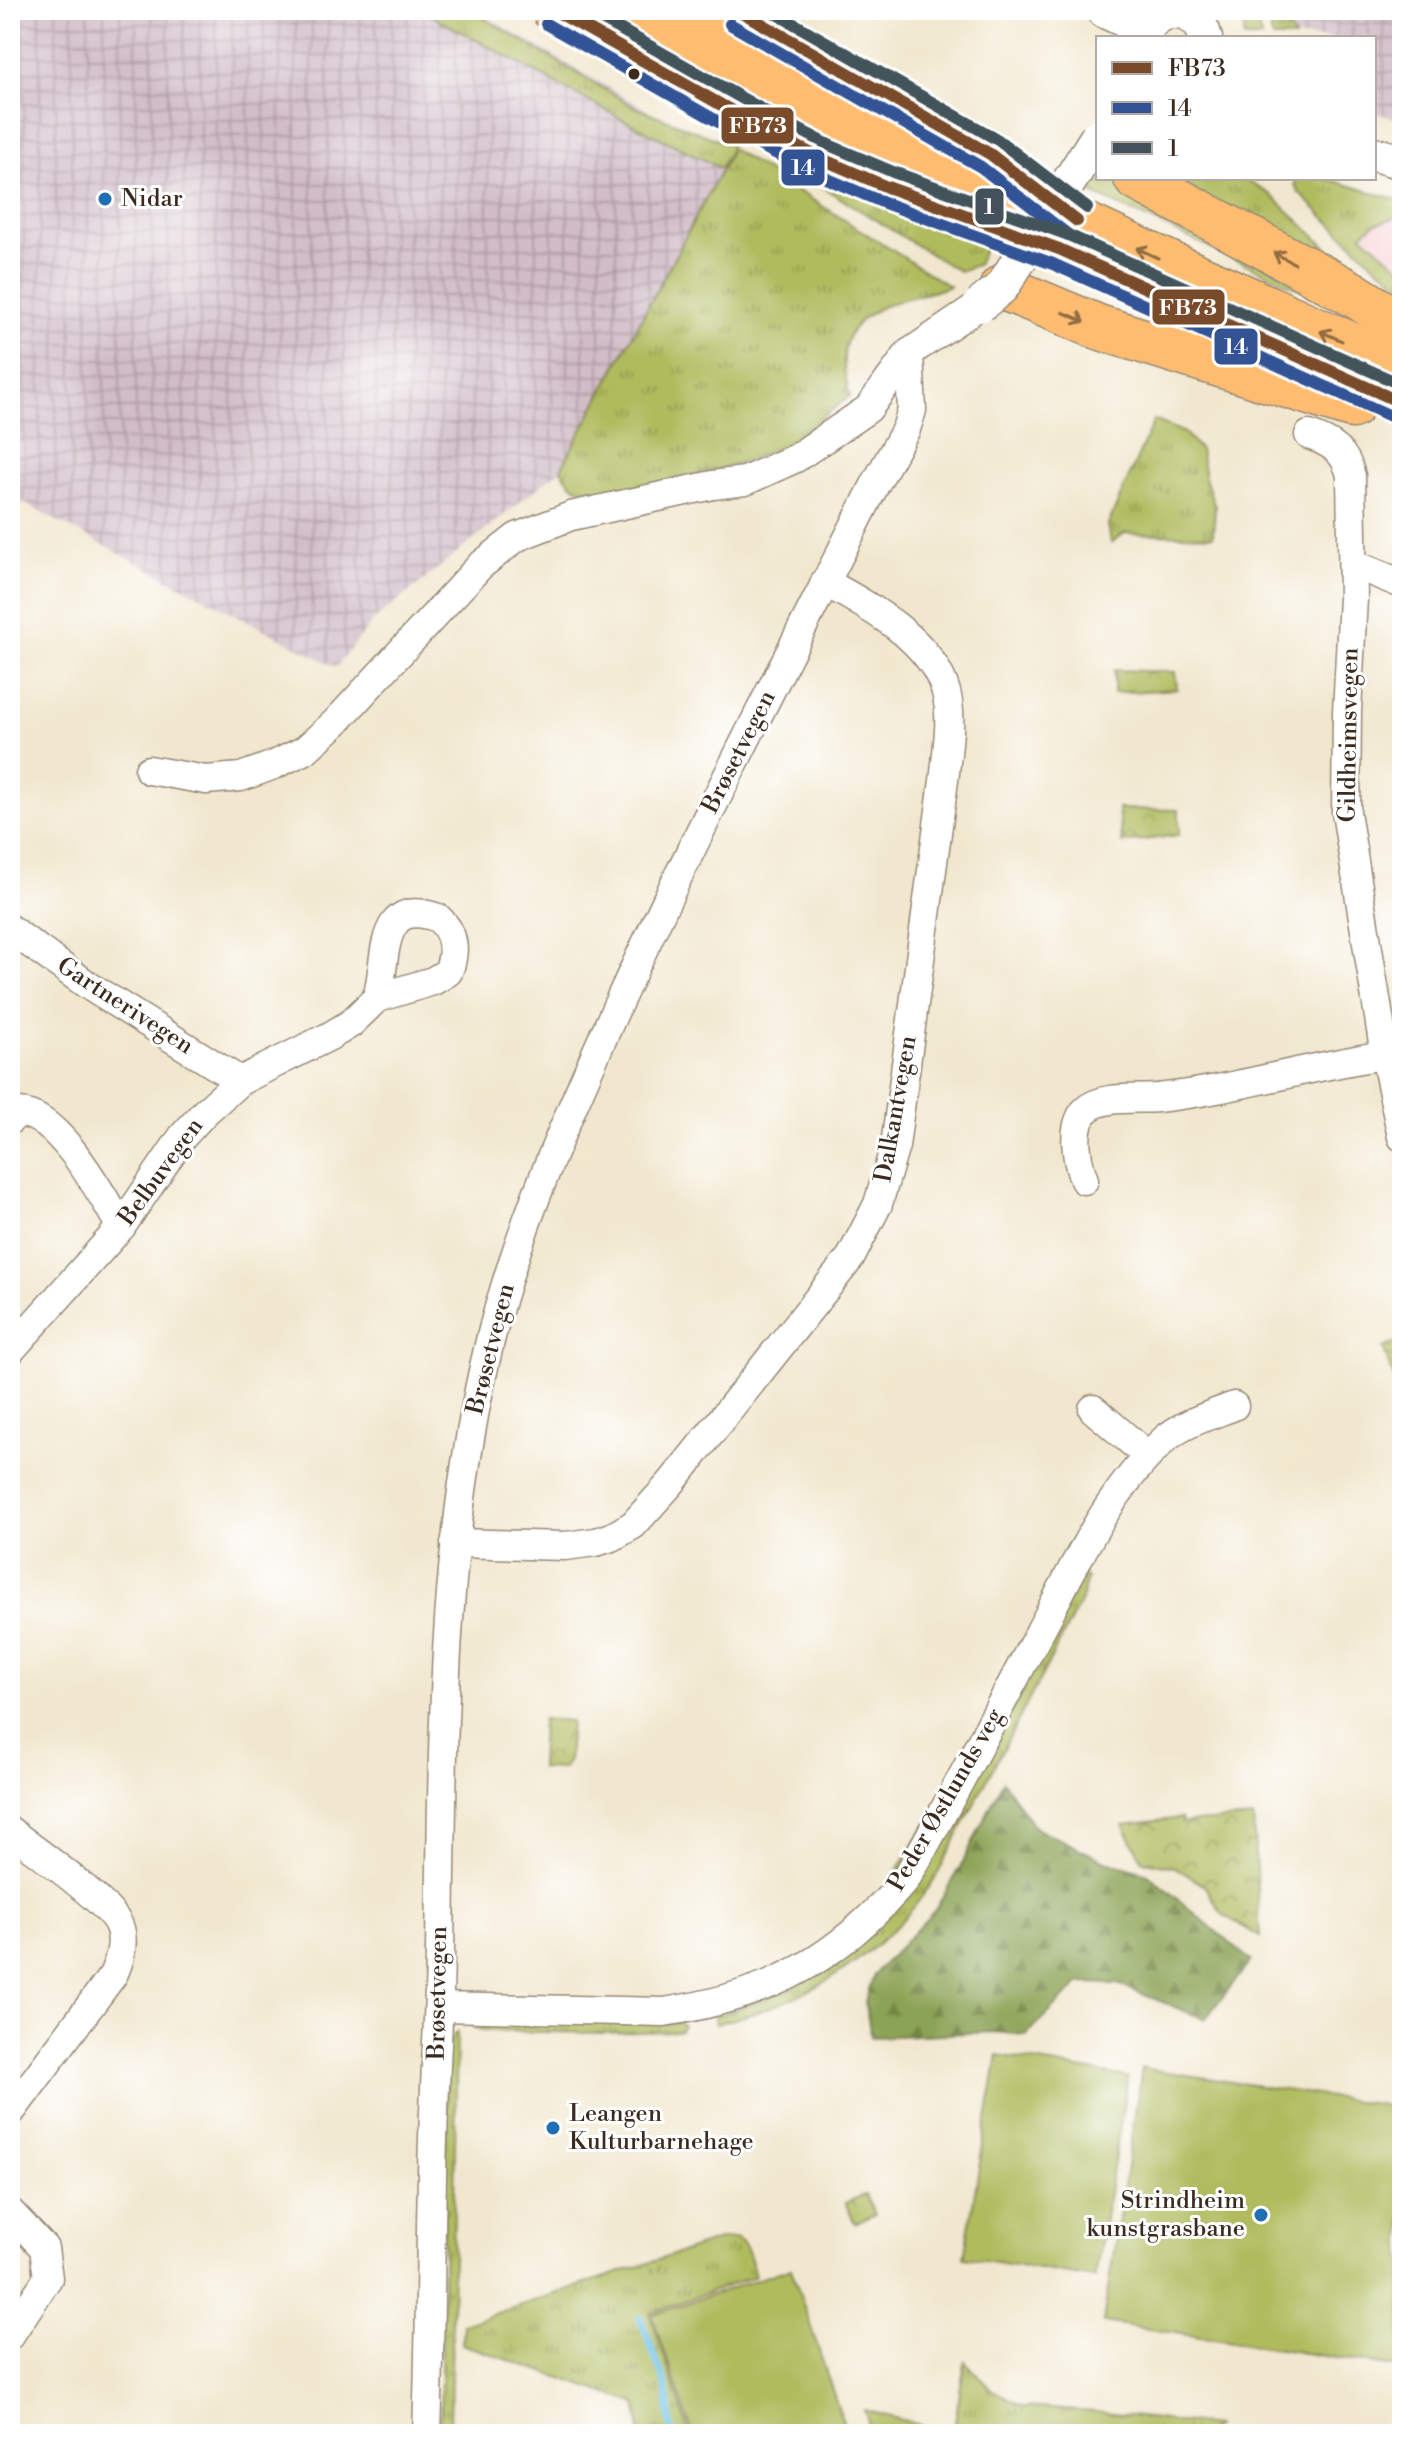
<svg xmlns="http://www.w3.org/2000/svg" width="1412" height="2444" font-family="'Libre Bodoni',serif">
<style>
.built{fill:#f7cfd3}
.industrial{fill:url(#industrial-grid)}
.grass{fill:url(#grass-tufts);stroke:#75723e;stroke-width:2}
.forest{fill:url(#forest-firs);stroke:#636639;stroke-width:2}
.park{fill:url(#park-crowns);stroke:#75723e;stroke-width:2}
.garden{fill:#afbb5d;stroke:#75723e;stroke-width:2}
.lines{fill:none;stroke-linecap:round;stroke-linejoin:round}
.stream{stroke:#6ac2e7;stroke-width:7}
.minor-casing{stroke:#968876;stroke-width:31}
.tertiary-casing{stroke:#968876;stroke-width:37}
.trunk-casing{stroke:#968876;stroke-width:47}
.minor{stroke:#fff;stroke-width:28}
.tertiary{stroke:#fff;stroke-width:34}
.trunk{stroke:#fdbc70;stroke-width:44}
.tertiary-bridge-casing{stroke:#968876;stroke-width:37;stroke-linecap:butt}
.tertiary-bridge{stroke:#fff;stroke-width:34}
.bus-1-casing{stroke:#fff;stroke-width:18}
.bus-2-casing{stroke:#fff;stroke-width:18}
.bus-3-casing{stroke:#fff;stroke-width:18}
.bus-1{stroke:#7a4b2a;stroke-width:12}
.bus-2{stroke:#335395;stroke-width:12}
.bus-3{stroke:#43525a;stroke-width:12}
.oneway{stroke:#926c43}
.bus-dot{fill:#3b2a1e;stroke:#fff;stroke-width:3}
.poi-dot{fill:#1f6fb2;stroke:#fff;stroke-width:3}
.labels{text-anchor:middle;dominant-baseline:central;stroke-width:6;stroke-linejoin:round;paint-order:stroke}
.poi-label{font-size:24px;fill:#3b2a1e;stroke:#fff;text-anchor:start}
.street-label{font-size:24px;fill:#3b2a1e;stroke:#fff}
.line-badge{stroke:#fff;stroke-width:3}
.badge-label{font-size:22px;text-anchor:middle;font-weight:bold;fill:#fff}
</style>
<defs>
<pattern id="industrial-grid" width="8" height="8" patternUnits="userSpaceOnUse" patternTransform="scale(2)"><rect width="8" height="8" fill="#d2bdc7"/><path d="M0 4h8M4 0v8" fill="none" stroke="#ac9aa1"/></pattern>
<pattern id="grass-tufts" width="24" height="20" patternUnits="userSpaceOnUse" patternTransform="scale(2)"><rect width="24" height="20" fill="#afbb5d"/><path d="M3 7l-1-3M5 7V3M7 7l1-3M15 17l-1-3M17 17v-4M19 17l1-3" fill="none" stroke="#90984c"/></pattern>
<pattern id="forest-firs" width="22" height="20" patternUnits="userSpaceOnUse" patternTransform="scale(2)"><rect width="22" height="20" fill="#8ba354"/><path d="M5 1l3.5 6h-7zM16 11l3.5 6h-7z" fill="#738545"/></pattern>
<pattern id="park-crowns" width="20" height="18" patternUnits="userSpaceOnUse" patternTransform="scale(2)"><rect width="20" height="18" fill="#afbb5d"/><path d="M2 6a3 3 0 1 1 6 0M12 15a3 3 0 1 1 6 0" fill="none" stroke="#90984c"/></pattern>
</defs>
<rect width="100%" height="100%" fill="#fff"/>
<filter id="ink" filterUnits="userSpaceOnUse"><feTurbulence type="fractalNoise" baseFrequency=".0125" numOctaves="2"/><feDisplacementMap in="SourceGraphic" scale="16" xChannelSelector="R" yChannelSelector="G"/><feConvolveMatrix kernelMatrix="1 2 1 2 8 2 1 2 1" color-interpolation-filters="sRGB"/></filter>
<filter id="wash" filterUnits="userSpaceOnUse"><feTurbulence type="fractalNoise" baseFrequency=".006" numOctaves="4" result="noise"/><feDisplacementMap in="SourceGraphic" scale="32" xChannelSelector="R" yChannelSelector="G"/><feGaussianBlur stdDeviation="1.8" result="paint"/><feColorMatrix in="noise" values="0 0 0 0 0 0 0 0 0 0 0 0 0 0 0 0 0 1.4 0 .05"/><feComposite in="paint" operator="in"/></filter>
<g filter="url(#wash)">
<rect width="100%" height="100%" fill="#f1e7ce"/>
<polygon class="built" points="1296,178 1324,178 1402,201 1402,284 1375,265 1298,192 1295,185"/>
<g class="industrial">
<polygon points="10,10 475,10 728,157 561,469 373,621 336,667 10,496"/>
<polygon points="1277,10 1402,10 1402,121 1374,112 1374,38 1295,38"/>
</g>
<g class="grass">
<path d="M 421,10 L 470,10 L 635,107 L 731,145 L 730,148 L 949,286 C 933,293 918,295 901,300 C 848,316 834,344 850,396 C 825,415 798,439 769,452 C 729,469 624,495 582,489 C 572,488 566,477 561,469 L 728,157 L 730,150 L 720,168 L 620,118 Z"/>
<polygon points="1245,10 1250,10 1262,38 1244,38"/>
<polygon points="1264,10 1277,10 1295,38 1273,38"/>
<polygon points="687,103 985,248 977,265 959,271 948,265"/>
<polygon points="1157,178 1242,178 1270,194 1362,280"/>
<polygon points="1296,178 1324,178 1402,201 1402,216 1374,224 1362,234 1402,269 1402,284 1375,265 1298,192 1295,185"/>
<polygon points="1114,181 1131,187 1343,309 1083,189 1097,182"/>
<polygon points="1154,420 1185,433 1200,450 1206,481 1215,507 1213,536 1125,533 1111,543 1108,525"/>
<path d="M 1084,1575 L 1087,1579 L 1080,1603 L 933,1882 C 924,1893 916,1906 906,1916 C 852,1974 792,2006 715,2024 L 714,2016 C 761,2002 802,1986 842,1958 Z"/>
<polygon points="479,2020 679,2022 683,2026 680,2031 600,2033 494,2031 475,2029 470,2023"/>
<polygon points="457,2032 450,2434 440,2434 447,2051 452,2037"/>
<path d="M 735,2238 C 750,2244 751,2261 755,2276 L 650,2313 L 690,2434 L 640,2434 L 637,2404 L 462,2344 L 463,2324 L 722,2239 Z"/>
<polygon points="965,2361 992,2390 1023,2407 1097,2412 1215,2426 1206,2434 953,2434"/>
<polygon points="864,2410 925,2426 932,2434 872,2434"/>
</g>
<polygon class="forest" points="1003,1781 1034,1827 1103,1860 1148,1874 1251,1961 1205,2019 1117,1984 1080,1983 1026,2035 993,2032 871,2037 865,2001 874,1974 935,1910 964,1860"/>
<g class="park">
<polygon points="1114,670 1175,672 1177,689 1114,693"/>
<polygon points="1118,809 1179,810 1179,835 1122,843"/>
<polygon points="1402,1340 1402,1399 1383,1348"/>
<polygon points="542,1719 571,1721 568,1762 562,1769 540,1768"/>
<polygon points="1181,1818 1182,1823 1253,1818 1260,1937 1222,1914 1206,1887 1175,1867 1143,1861 1123,1825"/>
<polygon points="865,2194 875,2214 855,2223 845,2203"/>
</g>
<g class="garden">
<polygon points="998,2055 1128,2077 1095,2278 964,2257"/>
<polygon points="1142,2068 1402,2108 1402,2368 1103,2322"/>
<polygon points="791,2268 847,2434 693,2434 652,2315"/>
</g>
<g class="lines">
<polyline class="stream" points="640,2318 667,2389 672,2434"/>
</g>
</g>
<g filter="url(#ink)">
<g class="lines">
<g class="minor-casing">
<g id="minor">
<path d="M 1309,435 C 1332,443 1346,452 1351,476 L 1353,598 L 1347,712 L 1346,812 L 1385,1055 L 1402,1137"/>
<polyline points="1353,564 1402,584"/>
<polyline points="149,770 206,780 241,777 274,765 305,750 336,722 480,566 517,537 571,516 713,485 745,481 796,458 868,409 909,353 980,305"/>
<polyline points="10,929 89,986 240,1081"/>
<path d="M 10,1120 L 17,1113 C 57,1110 103,1197 121,1227"/>
<path d="M 1084,1180 C 1077,1162 1070,1126 1086,1110 C 1102,1095 1136,1100 1157,1098 C 1234,1090 1309,1066 1385,1055"/>
<path d="M 10,1351 L 121,1227 L 183,1136 L 205,1112 L 240,1081 L 330,1036 L 350,1024 L 377,998 L 433,981 L 448,972 C 456,952 455,933 438,918 C 376,895 388,962 377,998"/>
<polyline points="1093,1409 1148,1456"/>
<path d="M 455,1543 L 565,1546 L 596,1542 L 612,1537 L 633,1525 L 671,1483 L 851,1257 L 878,1204 L 895,1146 L 945,773 C 947,748 953,718 946,692 C 931,639 870,607 825,582"/>
<path d="M 10,1831 C 34,1850 110,1902 119,1926 C 125,1941 120,1961 113,1975 L 10,2113"/>
<path d="M 439,2007 L 664,2012 C 769,1996 838,1960 906,1879 C 952,1798 995,1715 1039,1633 C 1075,1565 1107,1493 1164,1440 C 1183,1423 1211,1415 1234,1406"/>
<polyline points="10,2212 44,2248 48,2278 10,2335"/>
<path d="M 427,2434 C 430,2349 430,2263 432,2178 C 433,2103 439,2028 440,1952 C 443,1745 440,1545 490,1341 C 519,1225 568,1115 617,1006 C 698,829 788,657 876,483 L 906,429 L 912,410 L 909,353"/>
</g>
</g>
<g class="tertiary-casing">
<g id="tertiary">
<polyline points="1103,10 1145,30"/>
<path d="M 1143,38 C 1152,3 1197,3 1205,38"/>
<polyline points="1374,154 1402,162"/>
</g>
</g>
<g class="trunk-casing">
<g id="trunk">
<polyline points="554,10 636,55"/>
<polyline points="609,10 782,105 1059,249 1402,403"/>
<path d="M 678,10 C 778,67 879,124 982,175 C 1120,243 1261,305 1402,367"/>
<polyline points="1136,178 1353,294 1402,325"/>
<polyline points="1002,287 1098,327 1352,406"/>
</g>
</g>
<use href="#minor" class="minor"/>
<use href="#tertiary" class="tertiary"/>
<use href="#trunk" class="trunk"/>
<g class="tertiary-bridge-casing">
<polyline id="tertiary-bridge" points="980,305 1002,287 1098,136"/>
</g>
<use href="#tertiary-bridge" class="tertiary-bridge"/>
<g class="bus-1-casing">
<g id="bus-1">
<polyline points="554,10 769,132 822,159 887,187 1059,249 1402,403"/>
<polyline points="738,10 990,154 1077,221"/>
</g>
</g>
<g class="bus-2-casing">
<g id="bus-2">
<polyline points="546,24 761,146 816,174 882,202 1053,264 1395,418"/>
<polyline points="730,24 981,167 1067,234"/>
</g>
</g>
<g class="bus-3-casing">
<g id="bus-3">
<polyline points="586,10 777,118 829,145 893,172 1066,234 1402,385"/>
<polyline points="770,10 998,140 1087,208"/>
</g>
</g>
<use href="#bus-1" class="bus-1"/>
<use href="#bus-2" class="bus-2"/>
<use href="#bus-3" class="bus-3"/>
</g>
<defs><path id="oneway-shaft" d="M-6 0H5M1.5-3L5.5 0L1.5 3" fill="none" stroke-width="1.6" stroke-linecap="round" stroke-linejoin="round" transform="scale(2)"/></defs>
<g class="oneway">
<use href="#oneway-shaft" transform="translate(1147 253) rotate(-155)"/>
<use href="#oneway-shaft" transform="translate(1284 258) rotate(-152)"/>
<use href="#oneway-shaft" transform="translate(1074 317) rotate(23)"/>
<use href="#oneway-shaft" transform="translate(1331 336) rotate(-156)"/>
</g>
</g>
<circle class="bus-dot" cx="634" cy="74" r="7"/>
<g class="poi-dot">
<circle cx="105" cy="199" r="8"/>
<circle cx="553" cy="2128" r="8"/>
<circle cx="1261" cy="2215" r="8"/>
</g>
<g class="labels">
<g class="poi-label">
<text x="121" y="199">Nidar</text>
<text x="569" y="2114">Leangen<tspan x="569" dy="28">Kulturbarnehage</tspan></text>
<text x="1245" y="2201" text-anchor="end">Strindheim<tspan x="1245" dy="28">kunstgrasbane</tspan></text>
</g>
<g class="street-label">
<text transform="translate(1349 735) rotate(-89)">Gildheimsvegen</text>
<text transform="translate(739 752) rotate(-63)">Brøsetvegen</text>
<text transform="translate(125 1006) rotate(33)">Gartnerivegen</text>
<text transform="translate(896 1109) rotate(-80)">Dalkantvegen</text>
<text transform="translate(161 1172) rotate(-54)">Belbuvegen</text>
<text transform="translate(491 1349) rotate(-76)">Brøsetvegen</text>
<text transform="translate(946 1800) rotate(-60)">Peder Østlunds veg</text>
<text transform="translate(438 1993) rotate(-89)">Brøsetvegen</text>
</g>
</g>
<g class="line-badge">
<rect x="720" y="106" width="75" height="39" rx="8" fill="#7a4b2a"/>
<rect x="780" y="148" width="46" height="39" rx="8" fill="#335395"/>
<rect x="974" y="187" width="31" height="39" rx="8" fill="#43525a"/>
<rect x="1151" y="288" width="75" height="38" rx="8" fill="#7a4b2a"/>
<rect x="1213" y="327" width="46" height="39" rx="8" fill="#335395"/>
</g>
<g class="badge-label">
<text x="758" y="133">FB73</text>
<text x="803" y="175">14</text>
<text x="989" y="214">1</text>
<text x="1188" y="315">FB73</text>
<text x="1236" y="354">14</text>
</g>
<rect width="1412" height="2444" fill="none" stroke="#fff" stroke-width="40"/>
<rect x="1096" y="36" width="280" height="144" fill="#ffffff" stroke="#b1aaa5" stroke-width="2"/>
<rect x="1112" y="62" width="40" height="12" fill="#7a4b2a" stroke="#b1aaa5" stroke-width="2"/>
<text x="1168" y="76" font-size="24" fill="#3b2a1e">FB73</text>
<rect x="1112" y="102" width="40" height="12" fill="#335395" stroke="#b1aaa5" stroke-width="2"/>
<text x="1168" y="116" font-size="24" fill="#3b2a1e">14</text>
<rect x="1112" y="142" width="40" height="12" fill="#43525a" stroke="#b1aaa5" stroke-width="2"/>
<text x="1168" y="156" font-size="24" fill="#3b2a1e">1</text>
</svg>
